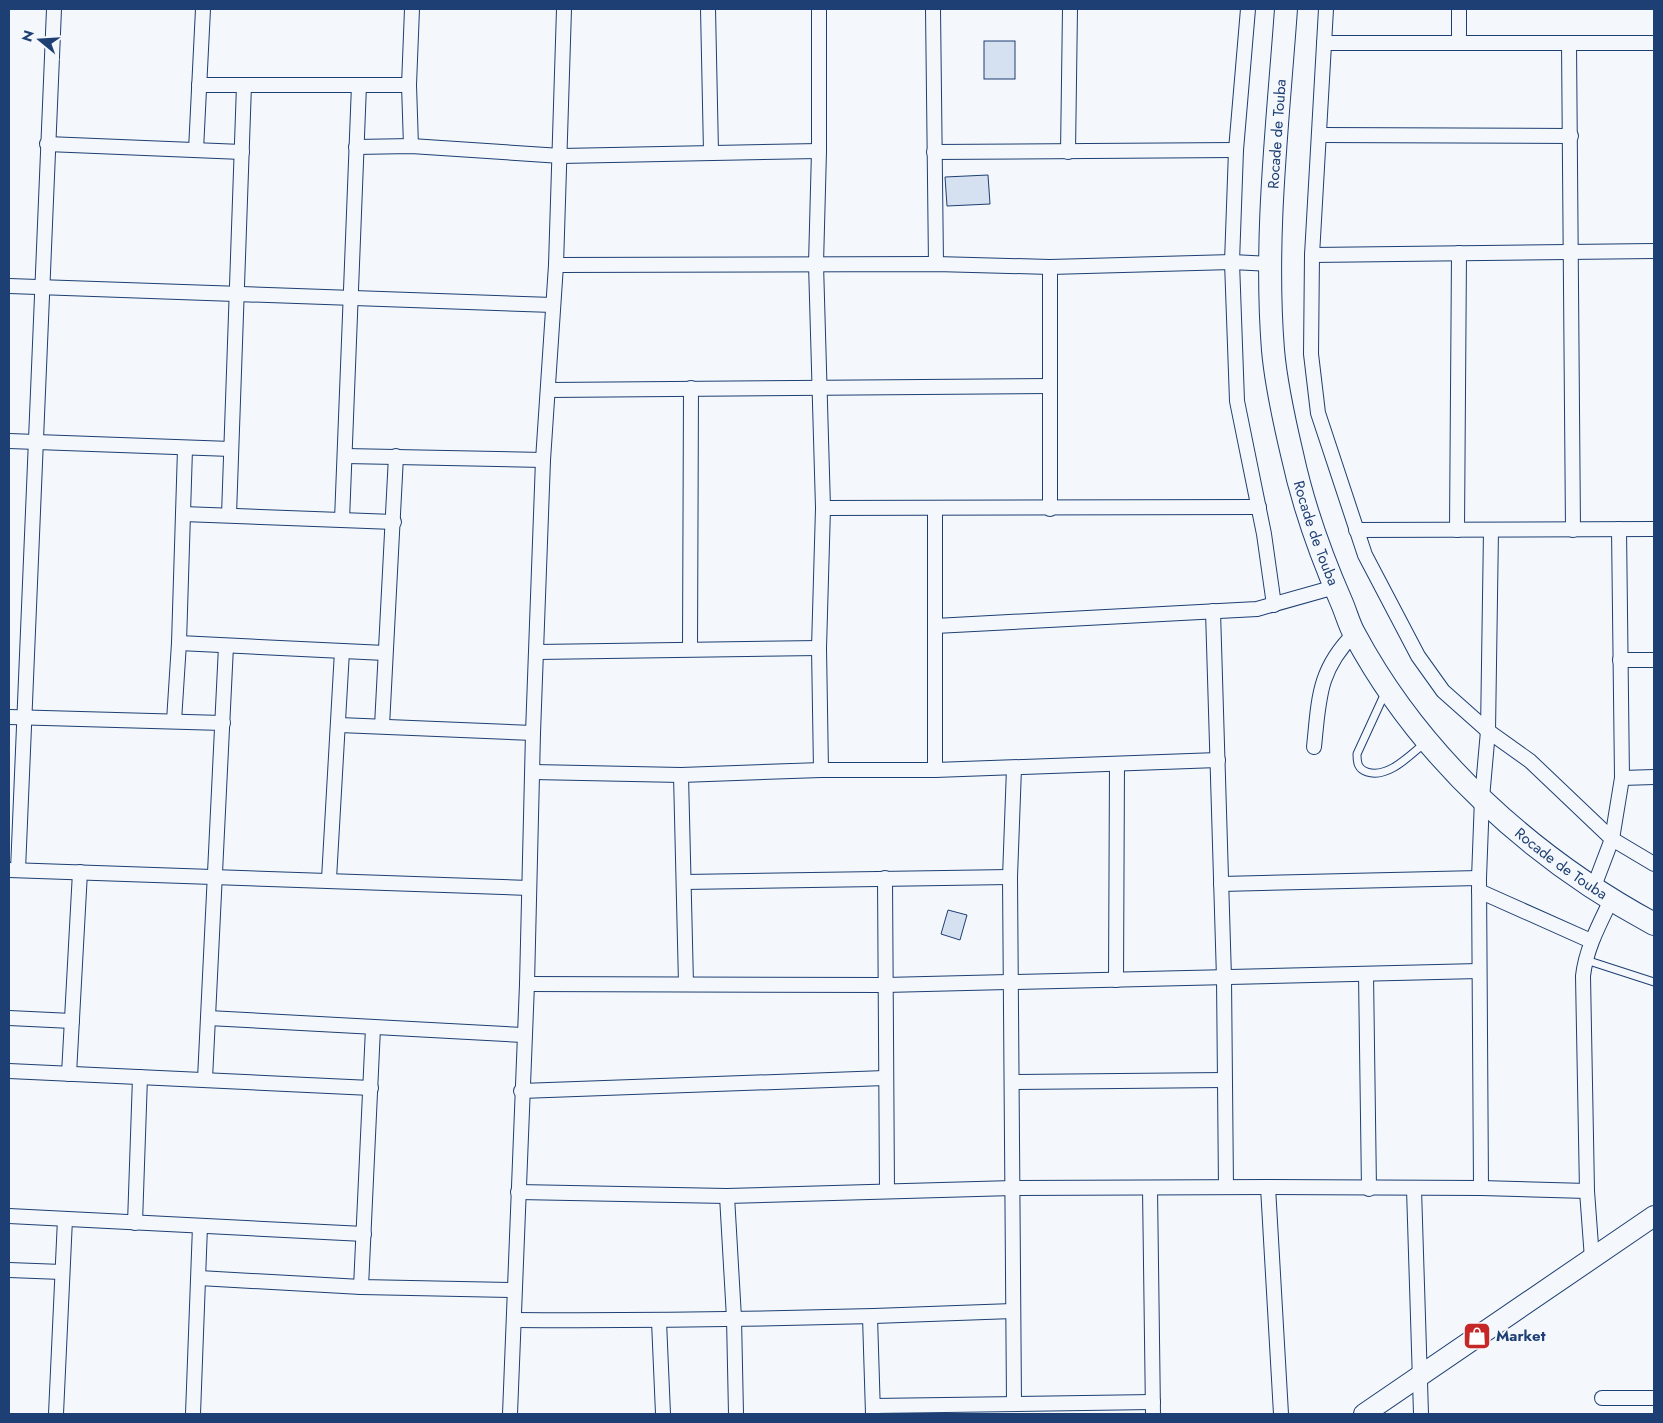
<svg xmlns="http://www.w3.org/2000/svg" width="1663" height="1423" font-family="Jost,sans-serif">
<style>
.building{fill:#d5e0f0;stroke:#1d3f73}
.lines{fill:none;stroke-linecap:round;stroke-linejoin:round}
.lane-casing{stroke:#1d3f73;stroke-width:9}
.street-casing{stroke:#1d3f73;stroke-width:16}
.secondary-casing{stroke:#1d3f73;stroke-width:22}
.primary-casing{stroke:#1d3f73;stroke-width:24}
.lane{stroke:#f4f7fb;stroke-width:7}
.street{stroke:#f4f7fb;stroke-width:14}
.secondary{stroke:#f4f7fb;stroke-width:20}
.primary{stroke:#f4f7fb;stroke-width:22}
.labels{text-anchor:middle;dominant-baseline:central;stroke-width:4;stroke-linejoin:round;paint-order:stroke}
.street-label{font-size:15px;fill:#1d3f73;stroke:#f4f7fb}
.poi-label{font-size:15px;font-weight:bold;fill:#1d3f73;stroke:#f4f7fb;text-anchor:start}
</style>
<rect width="100%" height="100%" fill="#f4f7fb"/>
<g class="building">
<rect x="984" y="41" width="31" height="38"/>
<polygon points="988,175 990,204 947,206 945,177"/>
<polygon points="948,910 967,915 960,940 941,934"/>
</g>
<g class="lines">
<g class="lane-casing">
<g id="lane">
<path d="M 1385,693 L 1357,754 C 1357,763 1358,769 1367,772 C 1388,779 1410,755 1425,743"/>
<polyline points="1586,960 1654,982"/>
</g>
</g>
<g class="street-casing">
<g id="street">
<polyline points="708,9 711,152"/>
<polyline points="819,9 819,151 816,264 823,508 819,648 821,770"/>
<polyline points="933,9 936,264"/>
<polyline points="1248,9 1236,150 1232,262 1237,401 1264,534 1274,605"/>
<polyline points="1326,9 1312,255 1311,354 1318,413 1365,555 1418,656 1443,691 1488,731 1530,761 1612,839 1654,864"/>
<polyline points="1459,9 1459,43"/>
<polyline points="1324,43 1654,43"/>
<polyline points="1569,43 1573,530"/>
<polyline points="199,85 409,85"/>
<polyline points="1320,135 1571,136"/>
<polyline points="47,144 242,152"/>
<polyline points="411,146 409,85 412,9"/>
<polyline points="356,147 411,146 561,156 819,151"/>
<polyline points="196,150 203,9"/>
<polyline points="934,152 1236,150"/>
<polyline points="1068,152 1070,9"/>
<polyline points="1312,255 1654,251"/>
<polyline points="556,265 936,264 1050,267 1232,262 1271,264"/>
<polyline points="1050,267 1050,509"/>
<polyline points="9,286 553,305"/>
<polyline points="549,390 1050,386"/>
<polyline points="9,441 231,449"/>
<polyline points="345,456 543,460"/>
<polyline points="823,508 1259,507"/>
<polyline points="935,509 935,770"/>
<polyline points="183,514 394,522"/>
<polyline points="229,515 244,85"/>
<polyline points="342,520 359,85"/>
<polyline points="1356,530 1654,529"/>
<polyline points="1457,530 1459,253"/>
<polyline points="1213,611 1224,978 1226,1187"/>
<polyline points="935,626 1257,609 1335,587"/>
<polyline points="179,643 385,653"/>
<polyline points="690,649 691,388"/>
<polyline points="537,652 819,648"/>
<polyline points="1620,660 1654,660"/>
<polyline points="9,717 223,723"/>
<polyline points="174,721 179,643 185,449"/>
<polyline points="339,725 533,733"/>
<polyline points="382,726 396,456"/>
<path d="M 1314,747 C 1319,699 1318,670 1354,634"/>
<polyline points="533,772 681,775 821,770 935,770 1218,760"/>
<polyline points="681,775 686,984"/>
<polyline points="1622,778 1654,777"/>
<polyline points="9,870 529,888"/>
<polyline points="18,870 54,9"/>
<polyline points="885,878 887,1191"/>
<polyline points="329,879 342,651"/>
<polyline points="684,882 1010,877"/>
<polyline points="1221,884 1479,878"/>
<polyline points="1593,889 1612,839 1622,778 1619,529"/>
<polyline points="1479,891 1591,941"/>
<polyline points="1366,974 1369,1189"/>
<polyline points="1116,980 1117,764"/>
<polyline points="527,984 885,985 1479,971"/>
<polyline points="9,1018 72,1021"/>
<polyline points="208,1018 523,1035"/>
<polyline points="9,1071 371,1088"/>
<polyline points="69,1074 80,872"/>
<polyline points="205,1079 226,646"/>
<polyline points="1012,1082 1224,1080"/>
<polyline points="521,1091 885,1078"/>
<polyline points="1268,1187 1281,1414"/>
<polyline points="1150,1188 1153,1414"/>
<polyline points="1481,1188 1479,878 1482,798 1488,731 1491,530"/>
<polyline points="1414,1189 1421,1414"/>
<polyline points="518,1192 727,1196 1013,1188 1268,1187 1481,1188 1587,1191"/>
<polyline points="727,1196 734,1318 736,1414"/>
<polyline points="9,1216 364,1234"/>
<polyline points="135,1223 140,1077"/>
<path d="M 1592,1259 L 1587,1191 L 1583,976 C 1586,949 1599,925 1611,900"/>
<polyline points="9,1270 62,1272"/>
<polyline points="199,1278 361,1287 514,1290"/>
<polyline points="361,1287 373,1028"/>
<polyline points="870,1317 873,1414"/>
<path d="M 514,1320 C 680,1321 846,1318 1013,1311"/>
<polyline points="659,1321 663,1414"/>
<polyline points="1602,1398 1654,1398"/>
<polyline points="1014,1404 1010,877 1014,768"/>
<polyline points="873,1406 1153,1402"/>
<polyline points="56,1414 65,1219"/>
<polyline points="193,1414 200,1226"/>
<polyline points="510,1414 527,984 533,733 543,460 556,265 564,9"/>
</g>
</g>
<g class="secondary-casing">
<polyline id="secondary" points="1364,1414 1654,1216"/>
</g>
<g class="primary-casing">
<g id="primary">
<path id="s1" d="M 1286,9 C 1278,122 1264,236 1273,350 C 1276,385 1284,420 1292,454 C 1303,505 1320,553 1341,601 C 1346,612 1349,625 1355,635 C 1421,758 1532,858 1654,924"/>
</g>
</g>
<use href="#lane" class="lane"/>
<use href="#street" class="street"/>
<use href="#secondary" class="secondary"/>
<use href="#primary" class="primary"/>
</g>
<defs>
<g id="shop-square" transform="scale(1.4375)"><rect x="-9" y="-9" width="18" height="18" rx="4" fill="#c62828" stroke="#f4f7fb"/><path d="M-5-2.5h2.3a2.7 3.5 0 0 1 5.4 0H5L5.5 6h-11ZM-1.5-2.5h3a1.5 2.3 0 0 0-3 0Z" fill="#fff"/></g>
</defs>
<g fill-rule="evenodd">
<use href="#shop-square" x="1477" y="1336"/>
</g>
<g class="labels">
<g class="street-label">
<text transform="translate(1277 134) rotate(-86)">Rocade de Touba</text>
<text stroke="none"><textPath href="#s1" startOffset="530">Rocade de Touba</textPath></text>
<text stroke="none"><textPath href="#s1" startOffset="950">Rocade de Touba</textPath></text>
</g>
<g class="poi-label">
<text x="1496" y="1336">Market</text>
</g>
</g>
<rect width="1663" height="1423" fill="none" stroke="#1d3f73" stroke-width="20"/>
<g transform="translate(40 40) rotate(288)" stroke="#f4f7fb" stroke-width="4" paint-order="stroke">
<path d="M0-4L9 19L0 12L-9 19Z" fill="#1d3f73"/>
<text y="-8" font-size="14" font-weight="bold" text-anchor="middle" fill="#1d3f73">N</text>
</g>
</svg>
